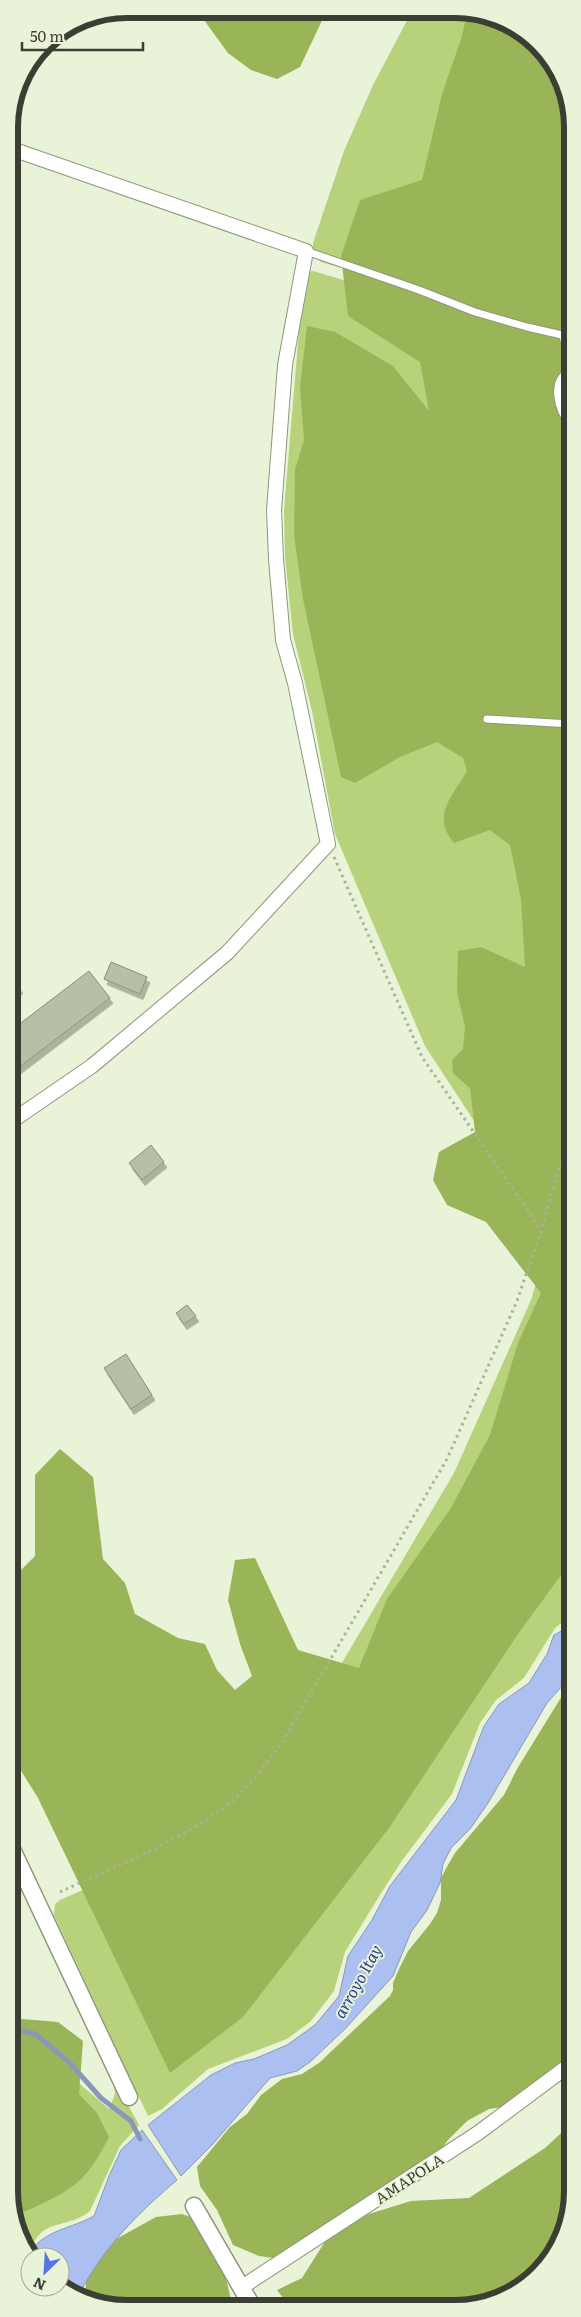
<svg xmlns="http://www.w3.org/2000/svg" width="581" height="2317" font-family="Literata,serif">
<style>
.green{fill:#b7d27b}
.forest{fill:#9ab458}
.water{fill:#acbff1;stroke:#8a98b8}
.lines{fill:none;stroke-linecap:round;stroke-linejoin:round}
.stream{stroke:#8a98b8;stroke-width:5}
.building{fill:#b7c0a6;stroke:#878f76;filter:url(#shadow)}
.service-casing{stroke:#8e977d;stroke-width:9}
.minor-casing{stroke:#8e977d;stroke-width:16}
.tertiary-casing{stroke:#8e977d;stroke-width:19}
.path{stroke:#aab29c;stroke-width:3;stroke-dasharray:2.5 4;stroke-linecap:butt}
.service{stroke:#fff;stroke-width:7}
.minor{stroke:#fff;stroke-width:14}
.tertiary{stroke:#fff;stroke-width:16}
.labels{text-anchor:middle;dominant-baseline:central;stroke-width:4;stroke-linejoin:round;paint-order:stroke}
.street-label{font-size:15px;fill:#3a3e33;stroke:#e9f3d7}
.water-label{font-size:16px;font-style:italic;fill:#283d9a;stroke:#e9f3d7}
.rim{fill:none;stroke:#3a3e33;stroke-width:6}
</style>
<defs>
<filter id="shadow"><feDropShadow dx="3" dy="5.5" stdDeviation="0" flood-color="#0004"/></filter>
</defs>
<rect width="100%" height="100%" fill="#e9f3d7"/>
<g class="green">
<path d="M 412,11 L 472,11 L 538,44 L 571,111 L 525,319 L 321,262 C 313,255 311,251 314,240 L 344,151 L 373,85 Z"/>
<polygon points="313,271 518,332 571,342 572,1102 544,1202 529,1205 425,1046 335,834 312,711 293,634 285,557 284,510 303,283 308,272"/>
<polygon points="572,1162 572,1614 555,1628 524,1678 496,1700 480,1723 452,1794 401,1862 378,1898 345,1952 334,1991 311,2021 287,2039 208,2069 162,2109 148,2116 54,1915 55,1904 60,1900 178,1848 297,1739 454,1473 531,1300"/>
<path d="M 74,2079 L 109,2109 L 115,2094 L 114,2085 L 118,2087 L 139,2125 L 120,2146 L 90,2211 C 76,2223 57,2222 43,2231 C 38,2235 34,2242 30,2247 L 10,2206 Z"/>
</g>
<g class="forest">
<polygon points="196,9 327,10 300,67 277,79 251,70 228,53"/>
<path d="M 468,11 L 478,11 L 538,44 L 571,111 L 572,1560 L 518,1634 L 389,1828 L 243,2017 L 170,2073 L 38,1798 L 10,1753 L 10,1581 L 35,1556 L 35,1475 L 60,1449 L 93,1477 L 103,1559 L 125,1583 L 135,1614 L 178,1638 L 205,1644 L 217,1670 L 235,1690 L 252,1676 L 240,1644 L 228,1600 L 235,1560 L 255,1558 L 298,1650 L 359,1668 L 387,1599 L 451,1508 L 490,1435 L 518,1343 L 541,1293 L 486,1222 L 447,1205 L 433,1180 L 439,1152 L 475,1132 L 470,1088 L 453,1073 L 452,1060 L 463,1049 L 465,1026 L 457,993 L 458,951 L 481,947 L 525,967 L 521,899 L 510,845 L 490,830 L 454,843 C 431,816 452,797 467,771 L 463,758 L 437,742 L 400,757 L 355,783 L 341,777 L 303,599 L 294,535 L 295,470 L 304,440 L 300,387 L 307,326 L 335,332 L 393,366 L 429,411 L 420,362 L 348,316 L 341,256 L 360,200 L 422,180 L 442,94 L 461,39 Z"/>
<polygon points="572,1683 572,2062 504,2107 489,2109 467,2121 448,2140 436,2157 317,2229 281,2259 259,2256 233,2245 217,2210 200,2186 197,2167 230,2127 247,2114 261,2095 282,2079 302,2074 319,2063 390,1996 393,1990 393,1983 398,1971 408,1951 430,1924 437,1913 441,1900 441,1878 448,1865 455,1853 504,1795 517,1769 565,1691"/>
<path d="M 10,2018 L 58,2022 L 83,2041 L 79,2094 L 97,2113 L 109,2137 C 101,2152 93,2168 80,2180 C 63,2196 36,2206 15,2216 L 10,2206 Z"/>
<polygon points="572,2123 572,2198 563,2235 543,2268 513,2293 470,2307 290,2307 277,2290 302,2278 331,2232 356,2218 411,2201 469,2198 545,2148"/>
<polygon points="182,2214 207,2223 219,2248 231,2300 234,2306 103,2306 85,2296 87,2272 109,2243 156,2217"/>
</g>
<g class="water">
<polygon points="572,1625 572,1675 547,1703 488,1803 470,1829 451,1848 443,1864 440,1883 427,1910 411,1932 393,1976 345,2029 310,2062 297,2071 270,2078 212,2145 181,2176 148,2125 211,2075 235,2063 254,2059 287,2045 315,2025 339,1996 348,1956 372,1920 390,1886 456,1800 484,1726 499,1704 529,1683 547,1654 554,1635"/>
<path d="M 142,2130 L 177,2180 C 138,2213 103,2248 80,2293 L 60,2283 L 60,2257 L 35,2257 L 31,2250 C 48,2229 73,2228 94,2216 L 109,2176 L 121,2150 Z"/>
</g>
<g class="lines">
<polyline class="stream" points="10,2028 35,2034 69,2062 101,2098 131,2121 140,2139"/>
</g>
<g class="building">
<polygon points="111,962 147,977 140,994 104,979"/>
<polygon points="89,971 110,998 9,1075 9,1032"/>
<polygon points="9,975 20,988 9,997"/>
<polygon points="151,1145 164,1162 142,1180 129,1163"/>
<polygon points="187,1305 196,1316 184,1324 176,1313"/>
<polygon points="126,1354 152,1395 131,1409 104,1368"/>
</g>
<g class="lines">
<g class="service-casing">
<g id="service">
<polyline points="306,251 419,290 475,312 527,327 571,337"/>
<polyline points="563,336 571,370"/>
<path d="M 571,370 C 549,381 558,411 571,426"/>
<polyline points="487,719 571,724"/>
</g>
</g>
<g class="minor-casing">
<g id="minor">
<polyline points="9,148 306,251 285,365 274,510 276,559 283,640 295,683 328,844 227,953 92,1066 9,1123"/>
<polyline points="242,2287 478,2133 572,2063"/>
</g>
</g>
<g class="tertiary-casing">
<g id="tertiary">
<polyline points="10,1845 129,2097"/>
<polyline points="194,2206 252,2306"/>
</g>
</g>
<g class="path">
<polyline points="334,857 422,1057 541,1230"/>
<path d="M 60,1892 C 117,1865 203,1833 246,1788 C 258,1775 269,1759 280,1746 L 447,1459 L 517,1301 L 541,1231 L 572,1123"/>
</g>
<use href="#service" class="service"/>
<use href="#minor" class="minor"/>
<use href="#tertiary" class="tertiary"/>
</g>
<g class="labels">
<g class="street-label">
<text transform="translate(409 2178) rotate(-33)">AMAPOLA</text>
</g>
<g class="water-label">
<text transform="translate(357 1981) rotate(-61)">arroyo Itay</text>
</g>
</g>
<path d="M0 0H581V2317H0ZM127 18H455A109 109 0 0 1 564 127V2191A109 109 0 0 1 455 2300H127A109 109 0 0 1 18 2191V127A109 109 0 0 1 127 18Z" fill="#e9f3d7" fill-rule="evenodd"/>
<path class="rim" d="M127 18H455A109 109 0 0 1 564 127V2191A109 109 0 0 1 455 2300H127A109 109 0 0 1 18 2191V127A109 109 0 0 1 127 18Z"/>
<g transform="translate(45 2272) rotate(205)"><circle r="24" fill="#e9f3d7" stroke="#a3ab95"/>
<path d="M0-4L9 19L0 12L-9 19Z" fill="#5474e9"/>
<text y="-8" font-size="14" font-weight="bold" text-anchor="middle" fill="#3a3e33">N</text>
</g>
<path d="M22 42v8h121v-8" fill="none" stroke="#3a3e33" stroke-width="2.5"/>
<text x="30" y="42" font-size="15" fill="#3a3e33" stroke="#e9f3d7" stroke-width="4" paint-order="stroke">50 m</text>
</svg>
